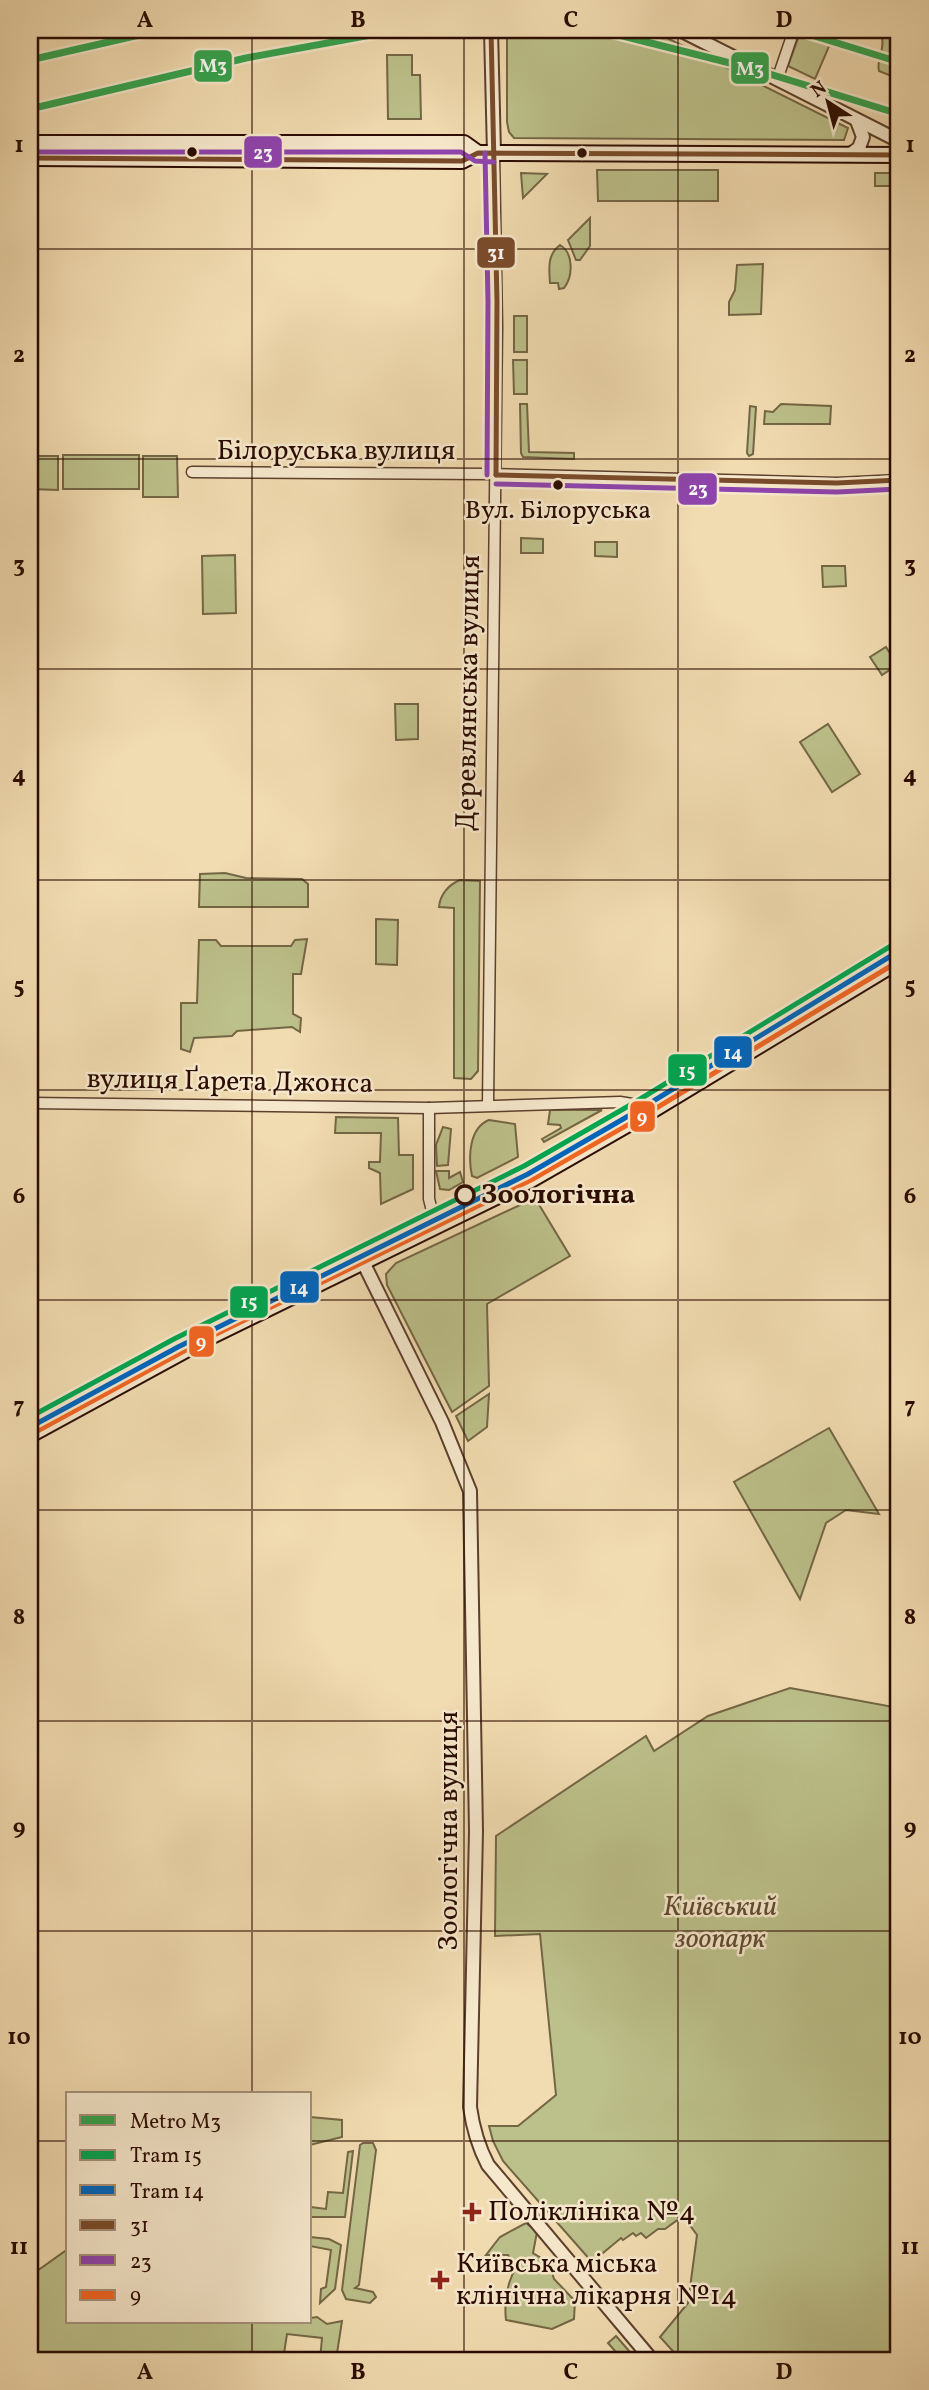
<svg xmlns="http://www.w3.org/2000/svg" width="929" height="2390" font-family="Vollkorn,serif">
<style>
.green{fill:#bcc08a;stroke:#746645;stroke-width:2}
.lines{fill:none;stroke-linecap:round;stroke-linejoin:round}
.minor-casing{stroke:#5c3f2c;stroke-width:13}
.tertiary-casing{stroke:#5c3f2c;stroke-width:16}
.secondary-casing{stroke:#2b0b00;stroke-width:18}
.minor{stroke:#f6e8cc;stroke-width:10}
.tertiary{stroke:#f6e8cc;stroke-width:12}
.secondary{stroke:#f6e8cc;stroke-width:14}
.bus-1-casing{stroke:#f6e8cc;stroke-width:10}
.bus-2-casing{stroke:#f6e8cc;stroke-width:10}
.bus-3-casing{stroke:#f6e8cc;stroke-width:10}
.bus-1{stroke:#7a4b2a;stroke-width:5}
.bus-2{stroke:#8e44ad;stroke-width:5}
.bus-3{stroke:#f26522;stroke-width:5}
.tram-1-casing{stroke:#f6e8cc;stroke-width:10}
.tram-2-casing{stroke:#f6e8cc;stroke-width:10}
.tram-1{stroke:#00a651;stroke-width:5}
.tram-2{stroke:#0065bd;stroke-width:5}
.metro-1-casing{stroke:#f6e8cc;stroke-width:12}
.metro-1{stroke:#34a34e;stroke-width:7}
.grid{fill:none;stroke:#2b0b00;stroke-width:2;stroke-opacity:0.55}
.bus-dot{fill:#2b0b00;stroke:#f6e8cc;stroke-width:2.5}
.stop-dot{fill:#f6e8cc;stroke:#2b0b00;stroke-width:3.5}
.poi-dot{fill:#8f2418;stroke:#f6e8cc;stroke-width:2.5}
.labels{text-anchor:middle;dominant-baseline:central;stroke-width:5;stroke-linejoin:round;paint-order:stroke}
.bus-label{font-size:26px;fill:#2b0b00;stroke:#f6e8cc}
.street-label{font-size:28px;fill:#2b0b00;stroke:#f6e8cc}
.stop-label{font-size:28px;font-weight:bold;fill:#2b0b00;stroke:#f6e8cc;text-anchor:start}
.park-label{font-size:28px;font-style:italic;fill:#5e4a30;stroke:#f6e8cc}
.poi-label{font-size:28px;fill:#2b0b00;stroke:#f6e8cc;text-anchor:start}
.line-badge{stroke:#f6e8cc;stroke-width:2.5}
.badge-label{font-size:19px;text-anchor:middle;font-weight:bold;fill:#fff}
.neatline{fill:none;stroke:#2b0b00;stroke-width:2.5}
.grid-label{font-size:23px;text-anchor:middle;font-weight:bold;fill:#2b0b00}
</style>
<rect width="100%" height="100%" fill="#f1dbb0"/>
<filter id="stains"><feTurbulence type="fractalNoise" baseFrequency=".00286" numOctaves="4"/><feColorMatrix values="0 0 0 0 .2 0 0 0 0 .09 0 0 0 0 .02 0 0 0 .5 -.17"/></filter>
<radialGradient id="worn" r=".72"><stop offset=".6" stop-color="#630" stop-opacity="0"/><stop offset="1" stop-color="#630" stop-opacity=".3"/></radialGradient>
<g class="green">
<polygon points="507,30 651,30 848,128 844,140 514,138 509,132 507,122"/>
<polygon points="801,30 836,30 815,79 788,66"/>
<path d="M 891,30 L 899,30 L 899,79 L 879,71 C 876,59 885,50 882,38 Z"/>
<polygon points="387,55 412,55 412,75 420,75 421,119 388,119"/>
<polygon points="597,170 718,170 718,201 598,201"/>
<polygon points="521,173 547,174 523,198"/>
<rect x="875" y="173" width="24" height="13"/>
<polygon points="590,218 590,246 580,260 576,260 568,240"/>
<path d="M 560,245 C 574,253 573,277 564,288 L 559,289 L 558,283 L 550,283 C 549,268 547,255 560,245 Z"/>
<polygon points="763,264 761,314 729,315 729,302 735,290 737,265"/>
<rect x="514" y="316" width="13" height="36"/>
<polygon points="513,360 527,360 527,394 514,394"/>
<polygon points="520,404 527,404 529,452 574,453 574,459 523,457 521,453"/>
<polygon points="781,404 831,406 830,424 764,424 765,411 773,412"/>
<polygon points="750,406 756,407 753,454 749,456 747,453"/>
<rect x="63" y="455" width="76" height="34"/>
<polygon points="30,456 58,456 58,490 30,489"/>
<polygon points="143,456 177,456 178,497 143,497"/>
<polygon points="521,538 543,539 543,553 521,553"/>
<polygon points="595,542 617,542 617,557 595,556"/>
<polygon points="235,555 236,613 203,614 202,556"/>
<polygon points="822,566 845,566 846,586 823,587"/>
<polygon points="886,647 897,665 882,675 870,657"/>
<polygon points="395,704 418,704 418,739 396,740"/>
<polygon points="828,724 860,774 832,792 800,742"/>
<polygon points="225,873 246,878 302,879 308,884 308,907 199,907 200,874"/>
<path d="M 460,880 L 480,881 L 478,1071 L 471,1079 L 454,1078 L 454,908 L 439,907 C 440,895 448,885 460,880 Z"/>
<polygon points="376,919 398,920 397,965 376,964"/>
<polygon points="307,939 301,974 293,974 293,1014 301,1018 300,1032 292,1027 237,1031 232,1036 194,1038 190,1052 181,1049 181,1003 197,1003 199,940 216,940 221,946 291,946 295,940"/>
<polygon points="550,1110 602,1110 544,1142 542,1139 561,1128 560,1125 548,1124"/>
<polygon points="336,1117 398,1118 399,1155 413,1155 413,1189 381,1204 380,1173 369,1168 369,1162 380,1162 381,1133 335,1133"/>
<path d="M 489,1120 L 515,1124 L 518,1157 L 477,1178 L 472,1176 C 468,1157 469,1128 489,1120 Z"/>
<polygon points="443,1127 451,1129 448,1165 437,1166 436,1145"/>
<polygon points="436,1171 449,1171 449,1178 460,1172 463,1182 449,1190 440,1189"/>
<polygon points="535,1198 570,1256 487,1304 489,1386 452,1412 387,1285 386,1274 396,1263"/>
<polygon points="489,1394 487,1427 468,1441 456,1416"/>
<polygon points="829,1428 879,1514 846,1510 826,1523 800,1599 734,1482"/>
<polygon points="790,1688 899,1708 899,2360 681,2360 660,2337 688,2303 697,2235 683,2216 665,2229 658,2229 646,2238 641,2233 636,2236 633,2233 623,2240 621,2238 592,2262 503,2161 493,2141 489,2126 518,2126 556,2095 540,1934 495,1936 496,1836 646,1736 654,1751 708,1716"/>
<polygon points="310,2117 342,2120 342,2137 310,2145"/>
<polygon points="363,2143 373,2143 376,2150 359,2285 355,2288 373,2292 376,2297 370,2303 346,2299 342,2290 360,2145"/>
<polygon points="353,2151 345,2217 310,2217 310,2207 326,2209 328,2192 343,2193 348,2152"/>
<path d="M 526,2223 L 537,2232 L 533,2253 L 549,2263 L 554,2279 L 575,2301 L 574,2319 L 552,2329 L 506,2320 C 504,2303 507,2282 516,2268 L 508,2255 L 486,2255 L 500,2237 Z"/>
<polygon points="310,2237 329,2239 341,2245 335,2289 320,2303 321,2289 326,2287 331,2250 310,2246"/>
<polygon points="68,2249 68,2322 310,2322 310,2318 317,2317 327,2324 342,2321 336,2360 320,2360 322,2338 287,2334 283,2360 30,2360 30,2276"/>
<polygon points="616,2336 637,2360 623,2360 608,2343"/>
</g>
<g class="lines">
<g class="minor-casing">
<g id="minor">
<polyline points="777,80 794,30"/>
<polyline points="192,472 489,474 837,483 899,480"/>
<polyline points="30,1103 429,1108 620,1102 632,1104 648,1113"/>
<polyline points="488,1105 497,326 494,153"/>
<polyline points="429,1108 429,1199 436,1227"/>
</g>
</g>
<g class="tertiary-casing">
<g id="tertiary">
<polyline points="491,30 494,153"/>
<polyline points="680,30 899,141"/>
<polyline points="849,155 859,148 863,137 857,121"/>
<path d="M 363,1262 L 442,1422 L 470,1491 L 476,1831 L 470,2107 C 473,2129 478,2146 488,2165 L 652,2360"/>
</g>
</g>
<g class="secondary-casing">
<g id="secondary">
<polyline points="30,143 464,143 478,153"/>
<polyline points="30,158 462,161 478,153 494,153 899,155"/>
<polyline points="30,1435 206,1339 531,1180 648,1113 899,961"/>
</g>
</g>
<use href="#minor" class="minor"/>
<use href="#tertiary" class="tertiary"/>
<use href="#secondary" class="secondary"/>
<g class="bus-1-casing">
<g id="bus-1">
<polyline points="491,30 497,301 496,475"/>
<polyline points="30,158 462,161 478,153 899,155"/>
<polyline points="496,475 837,483 899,480"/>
</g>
</g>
<g class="bus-2-casing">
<g id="bus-2">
<polyline points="30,152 461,152 475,161 494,162"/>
<polyline points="485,153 488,301 487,475"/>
<polyline points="496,484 837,492 899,489"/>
</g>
</g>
<g class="bus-3-casing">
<polyline id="bus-3" points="30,1435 206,1339 531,1180 648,1113 899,961"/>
</g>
<use href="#bus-1" class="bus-1"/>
<use href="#bus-2" class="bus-2"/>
<use href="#bus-3" class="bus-3"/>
<g class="tram-1-casing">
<polyline id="tram-1" points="30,1417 174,1339 524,1166 632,1104 899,941"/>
</g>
<g class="tram-2-casing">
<polyline id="tram-2" points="34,1425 178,1347 528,1174 637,1111 899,951"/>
</g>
<use href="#tram-1" class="tram-1"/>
<use href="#tram-2" class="tram-2"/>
<g class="metro-1-casing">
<g id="metro-1">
<polyline points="599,30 750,68 899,114"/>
<polyline points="795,30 899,62"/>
<polyline points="30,60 161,30"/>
<polyline points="30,109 246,58 398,30"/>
</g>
</g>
<use href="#metro-1" class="metro-1"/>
</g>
<path class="grid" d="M 252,30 L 252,2094M 464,30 L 464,2360M 678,30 L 678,2360M 30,249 L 899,249M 30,459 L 899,459M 30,669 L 899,669M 30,880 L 899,880M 30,1090 L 899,1090M 30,1300 L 899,1300M 30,1510 L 899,1510M 30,1721 L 899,1721M 30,1931 L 899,1931M 30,2141 L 68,2141M 310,2141 L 899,2141M 252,2322 L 252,2360"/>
<g class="bus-dot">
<circle cx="192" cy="152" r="6"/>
<circle cx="582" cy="153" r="6"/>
<circle cx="558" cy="485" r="6"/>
</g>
<circle class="stop-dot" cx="465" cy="1195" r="9"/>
<g class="poi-dot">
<path d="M468.5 2201.5h7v7h7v7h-7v7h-7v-7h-7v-7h7z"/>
<path d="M436.5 2269.5h7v7h7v7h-7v7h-7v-7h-7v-7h7z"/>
</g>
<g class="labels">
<g class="bus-label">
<text x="558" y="511">Вул. Білоруська</text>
</g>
<g class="street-label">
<text x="336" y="451">Білоруська вулиця</text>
<text transform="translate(469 693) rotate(-89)">Деревлянська вулиця</text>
<text transform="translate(230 1082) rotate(1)">вулиця Ґарета Джонса</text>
<text transform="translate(449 1831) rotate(-90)">Зоологічна вулиця</text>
</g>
<g class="stop-label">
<text x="481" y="1195">Зоологічна</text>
</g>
<g class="park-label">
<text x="720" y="1907">Київський<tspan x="720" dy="32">зоопарк</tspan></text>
</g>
<g class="poi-label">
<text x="488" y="2212">Поліклініка №4</text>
<text x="456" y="2264">Київська міська<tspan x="456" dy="32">клінічна лікарня №14</tspan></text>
</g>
</g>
<g class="line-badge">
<rect x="193" y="49" width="40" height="34" rx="7" fill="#34a34e"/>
<rect x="730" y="51" width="40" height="34" rx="7" fill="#34a34e"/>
<rect x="243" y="135" width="40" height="34" rx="7" fill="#8e44ad"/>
<rect x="476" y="236" width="40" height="33" rx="7" fill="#7a4b2a"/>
<rect x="677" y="472" width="41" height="34" rx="7" fill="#8e44ad"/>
<rect x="713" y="1035" width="40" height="34" rx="7" fill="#0065bd"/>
<rect x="667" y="1053" width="41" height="34" rx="7" fill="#00a651"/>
<rect x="629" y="1100" width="27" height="33" rx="7" fill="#f26522"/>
<rect x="279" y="1270" width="41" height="34" rx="7" fill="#0065bd"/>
<rect x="229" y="1285" width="40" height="34" rx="7" fill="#00a651"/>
<rect x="188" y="1325" width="27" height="33" rx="7" fill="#f26522"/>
</g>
<g class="badge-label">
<text x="213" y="72">M3</text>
<text x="750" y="75">M3</text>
<text x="263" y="159">23</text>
<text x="496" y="259">31</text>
<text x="698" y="495">23</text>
<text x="733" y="1059">14</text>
<text x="687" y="1077">15</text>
<text x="642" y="1123">9</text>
<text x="299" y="1294">14</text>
<text x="249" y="1308">15</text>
<text x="201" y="1348">9</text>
</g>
<rect width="929" height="2390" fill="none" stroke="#f1dbb0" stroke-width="77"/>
<rect x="66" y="2092" width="245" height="231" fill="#f6e8cc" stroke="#a5907a" stroke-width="2"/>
<rect x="80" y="2115" width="35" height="10" fill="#34a34e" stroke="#a5907a" stroke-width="2"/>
<text x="130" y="2128" font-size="21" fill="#2b0b00">Metro M3</text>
<rect x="80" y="2150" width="35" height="10" fill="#00a651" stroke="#a5907a" stroke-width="2"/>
<text x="130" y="2162" font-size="21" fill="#2b0b00">Tram 15</text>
<rect x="80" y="2185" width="35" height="10" fill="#0065bd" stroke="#a5907a" stroke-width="2"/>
<text x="130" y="2198" font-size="21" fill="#2b0b00">Tram 14</text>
<rect x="80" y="2220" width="35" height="10" fill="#7a4b2a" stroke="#a5907a" stroke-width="2"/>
<text x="130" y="2232" font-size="21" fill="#2b0b00">31</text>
<rect x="80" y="2255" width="35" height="10" fill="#8e44ad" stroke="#a5907a" stroke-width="2"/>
<text x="130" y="2268" font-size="21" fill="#2b0b00">23</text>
<rect x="80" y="2290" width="35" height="10" fill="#f26522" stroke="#a5907a" stroke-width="2"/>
<text x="130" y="2302" font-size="21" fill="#2b0b00">9</text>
<g transform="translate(828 102) rotate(324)" stroke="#f6e8cc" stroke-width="5" paint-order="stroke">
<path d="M0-5L12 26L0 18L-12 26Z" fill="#2b0b00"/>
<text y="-10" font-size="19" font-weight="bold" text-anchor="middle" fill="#2b0b00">N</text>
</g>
<rect x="38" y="38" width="852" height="2314" class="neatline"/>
<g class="grid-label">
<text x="145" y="27">A</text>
<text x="358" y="27">B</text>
<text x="571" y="27">C</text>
<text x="784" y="27">D</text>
<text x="19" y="152">1</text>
<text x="910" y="152">1</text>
<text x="19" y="362">2</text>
<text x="910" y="362">2</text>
<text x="19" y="572">3</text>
<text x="910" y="572">3</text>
<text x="19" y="782">4</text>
<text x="910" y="782">4</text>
<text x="19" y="993">5</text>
<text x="910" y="993">5</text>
<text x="19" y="1203">6</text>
<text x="910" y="1203">6</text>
<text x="19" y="1413">7</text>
<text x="910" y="1413">7</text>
<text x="19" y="1624">8</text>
<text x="910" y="1624">8</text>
<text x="19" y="1834">9</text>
<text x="910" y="1834">9</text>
<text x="19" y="2044">10</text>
<text x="910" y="2044">10</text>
<text x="19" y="2254">11</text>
<text x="910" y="2254">11</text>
<text x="145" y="2379">A</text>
<text x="358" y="2379">B</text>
<text x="571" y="2379">C</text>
<text x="784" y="2379">D</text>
</g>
<rect width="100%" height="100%" filter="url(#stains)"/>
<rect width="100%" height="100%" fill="url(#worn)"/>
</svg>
